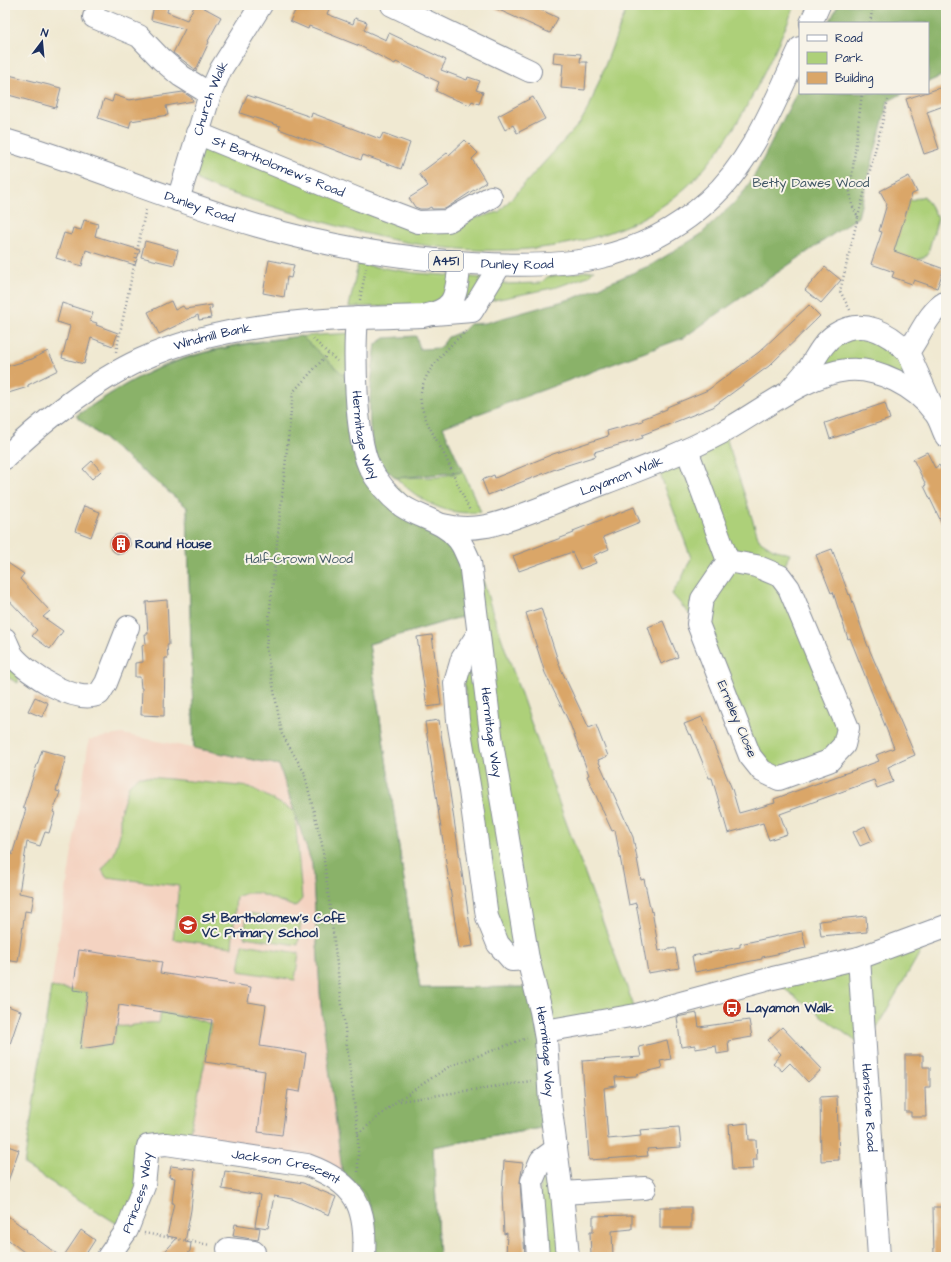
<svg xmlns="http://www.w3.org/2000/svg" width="951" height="1262" font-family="'Architects Daughter',sans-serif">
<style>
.built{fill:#f4d3c1}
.green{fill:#add079;stroke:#64806c;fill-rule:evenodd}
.forest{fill:#8ab269;stroke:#527064}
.building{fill:#daa668}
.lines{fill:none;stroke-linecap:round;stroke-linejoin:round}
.minor-casing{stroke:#868c98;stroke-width:24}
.major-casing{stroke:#868c98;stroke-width:24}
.path{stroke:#868c98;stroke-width:2.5;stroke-dasharray:1 3;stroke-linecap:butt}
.minor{stroke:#fff;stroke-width:22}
.major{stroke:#fff;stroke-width:22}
.labels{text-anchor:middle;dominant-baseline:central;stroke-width:4;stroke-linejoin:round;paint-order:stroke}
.shield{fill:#f7f3e8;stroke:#5d6a87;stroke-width:1}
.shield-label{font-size:12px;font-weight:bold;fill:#1b2f5e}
.street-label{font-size:13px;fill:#1b2f5e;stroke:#f7f3e8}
.park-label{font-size:13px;fill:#405765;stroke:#f7f3e8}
.poi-label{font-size:13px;font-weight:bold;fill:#1b2f5e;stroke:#f7f3e8;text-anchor:start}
</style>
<rect width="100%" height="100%" fill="#f7f3e8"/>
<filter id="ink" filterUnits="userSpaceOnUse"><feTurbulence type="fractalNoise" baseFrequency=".025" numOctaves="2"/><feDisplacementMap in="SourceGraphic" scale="8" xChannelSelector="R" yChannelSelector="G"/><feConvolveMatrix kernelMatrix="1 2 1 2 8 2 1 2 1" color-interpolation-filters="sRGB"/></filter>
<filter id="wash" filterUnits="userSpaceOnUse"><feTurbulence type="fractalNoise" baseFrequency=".012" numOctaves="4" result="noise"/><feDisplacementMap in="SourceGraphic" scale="16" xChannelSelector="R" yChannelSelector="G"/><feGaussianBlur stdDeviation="0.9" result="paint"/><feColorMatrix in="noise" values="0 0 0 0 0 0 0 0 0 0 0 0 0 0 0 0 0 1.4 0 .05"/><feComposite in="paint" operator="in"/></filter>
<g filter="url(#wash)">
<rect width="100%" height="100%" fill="#f0e9d2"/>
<polygon class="built" points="122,734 279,765 312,864 321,1006 342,1171 186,1149 24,1165 89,740"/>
<g class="green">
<path d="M 628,5 L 795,5 C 790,16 786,27 781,37 C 760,83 737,130 704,169 C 629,256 500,261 394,240 C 335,228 276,207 217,189 L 199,181 L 194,176 L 199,150 L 223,144 L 418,222 L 476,218 L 499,212 L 580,123 L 590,105 Z"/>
<polygon points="924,196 938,218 927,256 910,262 891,256 908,201"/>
<polygon points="358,264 416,273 498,279 505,284 541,283 547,277 594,270 588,276 557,287 480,303 460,305 349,307"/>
<path d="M 356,333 L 369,465 L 475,552 L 492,611 L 563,814 L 636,1012 L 545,1031 L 553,1126 L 433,1147 L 439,1257 L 364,1257 L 321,1006 L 312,864 L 295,814 L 302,899 L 295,907 L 258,893 L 247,893 L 236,897 L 232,947 L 173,939 L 179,886 L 106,877 L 102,870 L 114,854 L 120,834 L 120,813 L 129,785 L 139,776 L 250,787 L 294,811 L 279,765 L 194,748 L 187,507 L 76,416 C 105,397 133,378 165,365 C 226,341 292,336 356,333 ZM 471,614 L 462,659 L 487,917 L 512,960 L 528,959 L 532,987 L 420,989 L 369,644 Z"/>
<polygon points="884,333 935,412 904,385 809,367 835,334"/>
<polygon points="724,431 759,540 773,549 790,554 780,576 848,728 829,761 762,771 698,624 672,594 682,578 691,558 656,463"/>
<path d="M 463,472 L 481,512 C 446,517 420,501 396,478 L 437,477 Z"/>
<polygon points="5,650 19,676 18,683 5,676"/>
<polygon points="247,913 301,921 298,945 244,937"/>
<polygon points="930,935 865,1048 775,982"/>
<polygon points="243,944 299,953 295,980 239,971"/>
<path d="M 51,987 L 88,992 L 80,1049 L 113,1044 L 116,1026 C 131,1028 144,1021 159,1023 L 161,1012 L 193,1018 L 211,1024 L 205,1062 L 186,1149 L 148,1146 L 127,1230 L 24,1165 Z"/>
<polygon points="556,1149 568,1257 538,1257 541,1160"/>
</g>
<g class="forest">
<polygon points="838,5 946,5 946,74 928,82 928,23 829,23"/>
<path d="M 800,86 L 800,93 L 904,93 L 888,101 L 858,217 L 683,338 L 443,427 L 463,472 L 396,478 C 391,473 384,469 380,463 C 362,437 372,375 376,344 L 385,338 L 416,336 L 420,349 L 440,348 L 448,337 L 463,331 L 470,324 L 485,323 L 574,298 L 651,265 L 700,235 L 734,203 L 746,189 L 757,171 Z"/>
<path d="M 301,336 L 358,388 L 355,441 L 452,551 L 468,578 L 471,614 L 369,644 L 420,988 L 532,987 L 553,1126 L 433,1147 L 439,1257 L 372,1257 L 375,1220 L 364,1193 L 342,1171 L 321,1006 L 312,864 L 279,765 L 194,748 L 187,507 L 76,416 C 105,397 134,377 167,365 C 210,348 256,342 301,336 Z"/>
</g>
<g id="blocks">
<g class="building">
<polygon points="154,5 168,8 167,12 187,20 195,5 199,5 221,17 208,41 209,42 196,70 173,53 185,29 151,20"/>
<polygon points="298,5 320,5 329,9 327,14 353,24 355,18 367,22 364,30 386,40 389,33 446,60 441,70 467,80 468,77 480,81 476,90 483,92 479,104 472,101 470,105 448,97 436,91 439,82 396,62 395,64 362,47 309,26 308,29 290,21"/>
<polygon points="488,5 531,5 558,18 550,33"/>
<polygon points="554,52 581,54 580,62 587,62 585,90 561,88 563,64 553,63"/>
<polygon points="5,74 61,88 56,108 5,94"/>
<polygon points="946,86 946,105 927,112 939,149 924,154 906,99"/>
<polygon points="183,92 192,98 193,101 166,106 168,115 131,121 129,128 98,118 104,99 112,102 114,95 129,100"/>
<polygon points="247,95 311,117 312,113 380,139 383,133 410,143 401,169 363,155 361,160 279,129 280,126 240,113"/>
<polygon points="533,97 545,119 517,133 513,125 505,130 498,116"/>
<polygon points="465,140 478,153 472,159 486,182 445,209 432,209 431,207 427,209 420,209 415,207 409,198 428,186 419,174 447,153 449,155"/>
<polygon points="909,176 917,192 912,194 894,251 944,269 937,288 914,280 912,284 892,277 894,272 871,264 882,232 879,231 887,204 880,191"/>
<polygon points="84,220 98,224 95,236 140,250 135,265 86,250 82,266 56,258 64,233 71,235 73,228 81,230"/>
<polygon points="145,241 178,250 174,265 141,257"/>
<polygon points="269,260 294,265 291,278 287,277 284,297 263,293"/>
<polygon points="825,267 841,280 821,303 805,290"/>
<polygon points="171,301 175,310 183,306 185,309 212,305 212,308 209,309 211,318 199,320 198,315 159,334 148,312"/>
<polygon points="62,303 93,313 90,321 97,323 96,325 118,333 113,346 91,338 84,364 62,358 70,326 57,322"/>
<polygon points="809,305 820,316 769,366 713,407 642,435 643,438 594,452 596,456 558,468 488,495 482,480 494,475 495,478 553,454 608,436 607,431 643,421 642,419 667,409 667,407 708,390 759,352"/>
<polygon points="48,351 58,370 28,385 28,387 5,394 5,367 32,359"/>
<polygon points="885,403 890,419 830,439 825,423"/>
<polygon points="927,452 935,468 939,465 946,478 942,482 946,491 946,532 924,486 926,485 913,459"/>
<polygon points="92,461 101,471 92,479 83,469"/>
<polygon points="84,506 100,512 91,537 75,531"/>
<polygon points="634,507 640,522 603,537 609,549 593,556 596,563 580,569 572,552 519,571 513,556 574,533 573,531"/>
<circle cx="120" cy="544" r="10"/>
<polygon points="832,549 849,595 850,594 867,644 915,755 888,767 893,782 877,788 874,780 780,814 787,834 769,840 763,823 728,833 712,778 709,778 691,734 689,735 684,724 702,717 732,789 739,813 775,803 774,799 879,761 876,755 894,748 850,638 848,639 833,592 831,593 816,555"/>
<polygon points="5,561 24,574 20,579 50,611 43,617 63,631 50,649 32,636 37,630 5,596"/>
<polygon points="167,600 169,645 167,645 168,658 165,658 164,716 141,715 142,688 141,688 140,677 135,677 135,663 143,662 142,645 146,644 145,634 148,634 146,602"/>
<polygon points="541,608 560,667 589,728 596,725 608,756 598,760 633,837 641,880 644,879 651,912 652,911 659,951 675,948 679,968 648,973 636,903 629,905 615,830 612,831 587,776 589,775 570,724 545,673 526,613"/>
<polygon points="663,621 678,657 661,664 648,627"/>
<polygon points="432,635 441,705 427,707 417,637"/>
<polygon points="35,697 48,703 42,717 28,711"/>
<polygon points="439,720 473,946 459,948 425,722"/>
<polygon points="42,750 66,757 56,791 60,792 53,812 55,813 49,833 45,832 40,846 27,842 19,893 34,896 31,912 25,911 18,962 5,960 5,920 7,907 5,906 5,854 12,855 26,809 23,807"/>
<polygon points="865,826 872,841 860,846 853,832"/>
<polygon points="866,916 867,932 821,936 819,921"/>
<polygon points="802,931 806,948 762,957 762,959 695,972 692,956 740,947 740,944"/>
<polygon points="79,950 162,962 160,973 251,987 248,1002 266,1005 260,1046 306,1053 300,1092 288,1090 282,1135 258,1132 265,1071 205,1062 212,1020 119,1005 113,1044 80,1049 88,992 73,990"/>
<polygon points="5,1005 21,1011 7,1053 5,1052"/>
<polygon points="697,1013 699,1027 749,1020 752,1037 728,1041 729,1052 717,1054 716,1046 695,1049 695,1045 681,1047 677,1017"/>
<polygon points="782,1027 822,1069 808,1082 790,1063 782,1071 773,1063 781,1054 768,1040"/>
<polygon points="667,1040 671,1059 660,1061 662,1068 637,1074 637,1076 615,1077 616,1086 604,1088 608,1139 641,1136 640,1130 679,1127 681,1147 647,1149 648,1156 589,1160 582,1061 641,1057 639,1047"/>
<polygon points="905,1055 923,1055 923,1067 930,1067 930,1087 925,1087 926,1117 911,1117 911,1112 905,1112"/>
<polygon points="837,1096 839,1160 821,1161 820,1097"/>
<polygon points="748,1123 749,1140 756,1140 757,1160 752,1160 753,1169 732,1170 729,1125"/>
<polygon points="5,1145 19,1150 7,1184 5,1183"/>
<polygon points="504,1161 523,1163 520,1182 525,1257 506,1257 507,1233 504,1234 502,1193"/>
<polygon points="171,1166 195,1169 191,1210 185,1242 191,1243 190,1251 185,1257 160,1257 177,1238 167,1236 174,1203 172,1203 175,1178 169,1177"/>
<polygon points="225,1171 303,1183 336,1197 329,1215 292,1199 274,1196 268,1228 255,1226 260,1195 222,1189"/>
<rect x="660" y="1207" width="31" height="21"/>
<polygon points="933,1207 946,1207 946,1257 934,1257"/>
<polygon points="5,1214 27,1230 26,1231 61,1257 31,1257 20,1249 5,1237"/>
<polygon points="632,1215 632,1229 612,1231 613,1257 591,1255 590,1232 593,1232 593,1216"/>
<polygon points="235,1224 260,1228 258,1240 233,1236"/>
<polygon points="81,1230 95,1240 84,1257 63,1257"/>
</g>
</g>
</g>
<g filter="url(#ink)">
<use href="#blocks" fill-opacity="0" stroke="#868c98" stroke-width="1"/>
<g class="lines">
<g class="minor-casing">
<g id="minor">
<polyline points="392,5 530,71"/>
<polyline points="94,17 139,36 161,59 181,76 210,94"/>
<path id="s1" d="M 197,133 L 360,200 L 418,222 L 448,221 L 491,197"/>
<path id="s2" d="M 178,200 L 210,94 L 221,69 L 261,5"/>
<polyline points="434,314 472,311 500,265"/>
<path id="s3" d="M 357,318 C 354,352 355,436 369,466 C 377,482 388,495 402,506 C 420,518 443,521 457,538 C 463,544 466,554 470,562 L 492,743 L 528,959 L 541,1011 L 546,1039 L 550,1103 L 562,1193 L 568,1257"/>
<path d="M 791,389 C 797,382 803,375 809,368 C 817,356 823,342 836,334 C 863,317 889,333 908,352"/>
<path d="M 932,406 L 908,352 C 920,336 928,312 946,302"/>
<polyline points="687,450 728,561 756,566 780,576 789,588 848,728 844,745 829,761 779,779 762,771 750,756 698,624 702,599 728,561"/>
<path id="s4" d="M 442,525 C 458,529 471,529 487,526 C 517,519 547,505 576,494 C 625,475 676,457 723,432 C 760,412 806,374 847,370 C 878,367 916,387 934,412 C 940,418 942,429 946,436"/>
<polyline points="478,634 462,659 455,683 458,720 470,791 487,917 498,944 512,960 528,959"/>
<path d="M 5,639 C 8,645 10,651 13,656 C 28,674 76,705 99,694 L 106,683 L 128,627"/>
<path id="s5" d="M 859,958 L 879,1257"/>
<polyline points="545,1031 636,1015 773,978 859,958 946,926"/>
<polyline points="562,1193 645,1188"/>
<polyline points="228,1249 254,1252 254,1257"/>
<path id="s6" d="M 108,1257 L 127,1230 L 144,1186 L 148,1146 L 166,1144 L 307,1165 C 356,1183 367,1206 364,1257"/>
<polyline points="538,1257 532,1181 541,1160 556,1149"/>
</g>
</g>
<g class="major-casing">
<g id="major">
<polyline points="811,23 819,5"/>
<path id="s7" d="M 5,140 C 90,165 172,201 258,226 C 327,246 399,258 471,263 C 561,269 638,264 708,201 C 753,161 775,101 800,48"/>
<path id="s8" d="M 5,458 C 39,424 96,380 140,360 C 228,320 327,319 423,316 C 459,309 455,294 460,263"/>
</g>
</g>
<g class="path">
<polyline points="870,23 873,5"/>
<polyline points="858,217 888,100"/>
<polyline points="360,300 366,268"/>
<polyline points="850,310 840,291 858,217 852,205 850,192 862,93"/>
<path d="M 466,331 C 449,346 416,377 421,403 C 424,420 434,435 442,450 C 452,470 460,490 470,511"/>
<polyline points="313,339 337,361"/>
<polyline points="116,352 146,208"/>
<polyline points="328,354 293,392 266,647 282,734 304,772 322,844 358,1134 358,1174"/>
<polyline points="400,1101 531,1081"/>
<polyline points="358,1134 397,1101 450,1066 527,1038"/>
<polyline points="144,1233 210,1245"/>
</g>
<use href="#minor" class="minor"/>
<use href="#major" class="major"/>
</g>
</g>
<defs>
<g id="building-disc" transform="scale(1)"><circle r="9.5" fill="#c8321e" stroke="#f7f3e8"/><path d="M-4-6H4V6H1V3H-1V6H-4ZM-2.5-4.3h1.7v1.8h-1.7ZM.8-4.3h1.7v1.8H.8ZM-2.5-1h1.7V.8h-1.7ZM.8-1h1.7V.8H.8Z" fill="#fff"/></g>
<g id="school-disc" transform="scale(1)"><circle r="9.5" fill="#c8321e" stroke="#f7f3e8"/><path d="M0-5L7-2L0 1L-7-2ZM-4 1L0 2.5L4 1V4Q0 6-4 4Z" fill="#fff"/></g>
<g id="bus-disc" transform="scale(1)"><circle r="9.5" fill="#c8321e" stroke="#f7f3e8"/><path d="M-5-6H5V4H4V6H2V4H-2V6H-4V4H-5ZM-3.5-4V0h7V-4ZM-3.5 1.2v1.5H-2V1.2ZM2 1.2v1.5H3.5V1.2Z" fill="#fff"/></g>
</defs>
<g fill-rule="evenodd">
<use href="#building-disc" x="121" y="544"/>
<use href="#school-disc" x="188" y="925"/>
<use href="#bus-disc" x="732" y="1008"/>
</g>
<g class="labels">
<rect class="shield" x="429" y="251" width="34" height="20" rx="3"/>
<g class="shield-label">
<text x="446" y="261">A451</text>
</g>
<g class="street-label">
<text stroke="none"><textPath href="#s2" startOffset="107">Church Walk</textPath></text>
<text stroke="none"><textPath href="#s1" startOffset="88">St Bartholomew's Road</textPath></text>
<text stroke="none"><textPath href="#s7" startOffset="206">Dunley Road</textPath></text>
<text stroke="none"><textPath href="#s7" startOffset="530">Dunley Road</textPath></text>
<text stroke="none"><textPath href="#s8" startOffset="244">Windmill Bank</textPath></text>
<text stroke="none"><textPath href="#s3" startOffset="118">Hermitage Way</textPath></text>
<text stroke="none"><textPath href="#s4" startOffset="189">Layamon Walk</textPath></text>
<text transform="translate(737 719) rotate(67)">Erneley Close</text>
<text stroke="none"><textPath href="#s3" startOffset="465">Hermitage Way</textPath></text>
<text stroke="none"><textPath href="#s3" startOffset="789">Hermitage Way</textPath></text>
<text stroke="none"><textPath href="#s5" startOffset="150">Hanstone Road</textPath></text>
<text stroke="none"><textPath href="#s6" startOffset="261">Jackson Crescent</textPath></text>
<text stroke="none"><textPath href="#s6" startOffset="72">Princess Way</textPath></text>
</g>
<g class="park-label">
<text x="811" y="183">Betty Dawes Wood</text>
<text x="299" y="559">Half-Crown Wood</text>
</g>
<g class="poi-label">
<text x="135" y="544">Round House</text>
<text x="202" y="918">St Bartholomew's CofE<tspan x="202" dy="15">VC Primary School</tspan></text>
<text x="746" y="1008">Layamon Walk</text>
</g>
</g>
<rect width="951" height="1262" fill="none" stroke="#f7f3e8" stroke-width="20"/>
<rect x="799" y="22" width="130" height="72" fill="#f7f3e8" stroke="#9fa5b1"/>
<rect x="807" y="35" width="20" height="6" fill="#ffffff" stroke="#9fa5b1"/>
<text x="835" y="42" font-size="12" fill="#1b2f5e">Road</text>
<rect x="807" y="52" width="20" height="12" fill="#add079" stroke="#9fa5b1"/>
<text x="835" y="62" font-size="12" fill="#1b2f5e">Park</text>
<rect x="807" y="72" width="20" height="12" fill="#daa668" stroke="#9fa5b1"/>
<text x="835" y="82" font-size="12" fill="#1b2f5e">Building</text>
<g transform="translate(42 42) rotate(16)" stroke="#f7f3e8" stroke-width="3" paint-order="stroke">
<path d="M0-3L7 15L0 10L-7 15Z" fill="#1b2f5e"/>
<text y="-6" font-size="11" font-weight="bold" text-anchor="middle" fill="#1b2f5e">N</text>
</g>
</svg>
